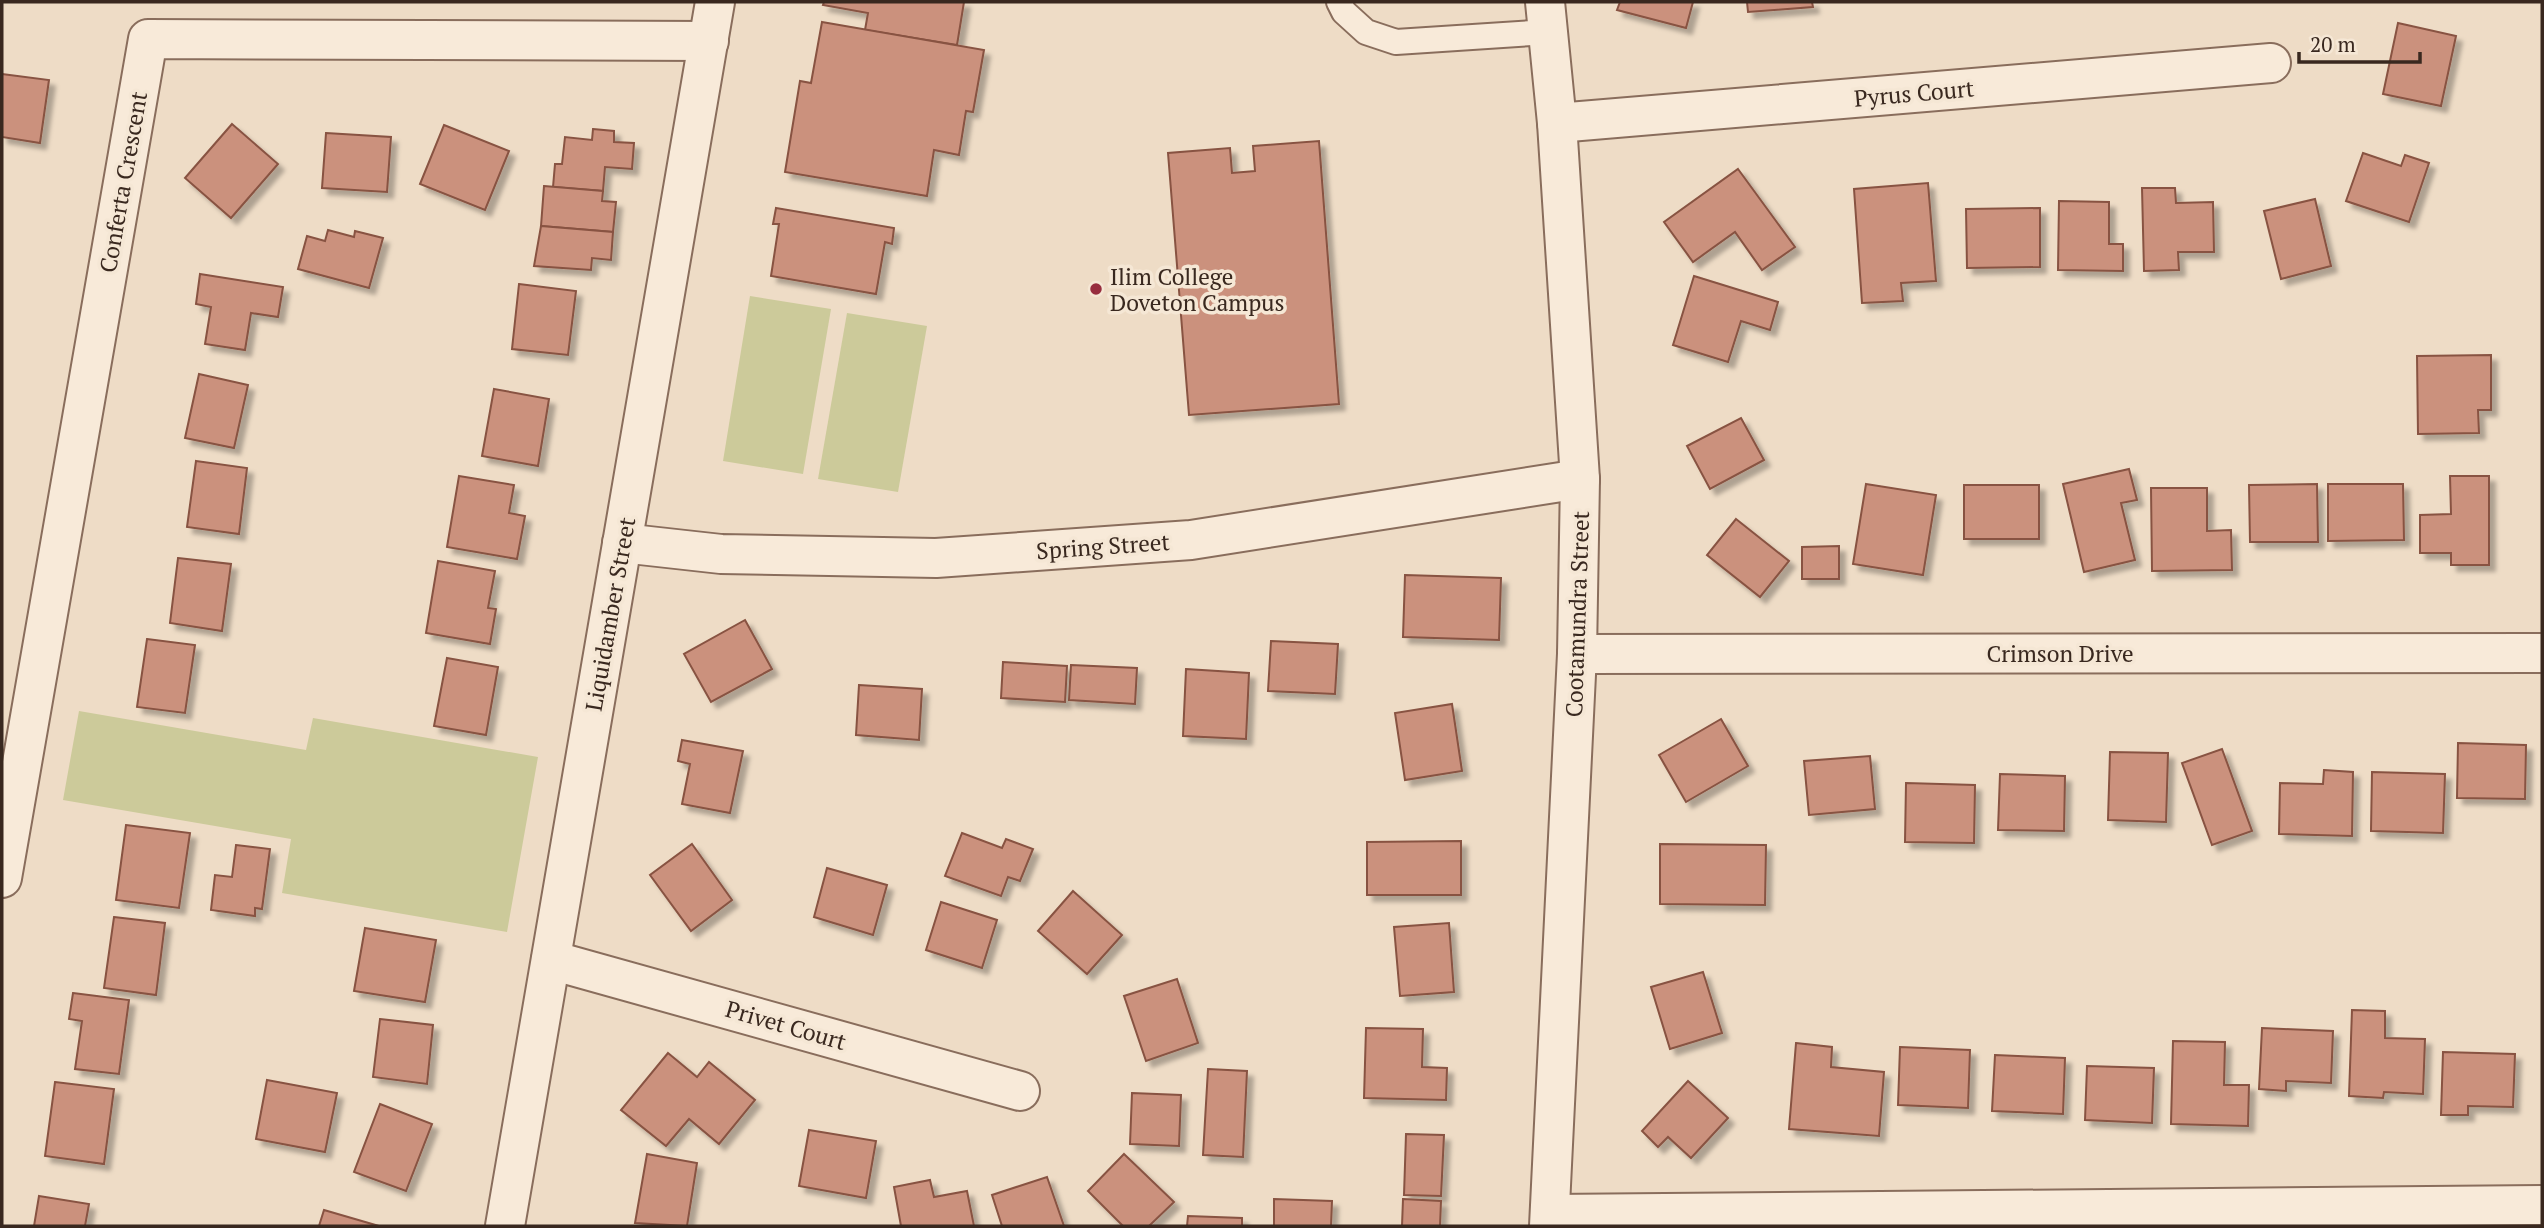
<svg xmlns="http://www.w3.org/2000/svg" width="2544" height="1228" font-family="'PT Serif',serif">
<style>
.green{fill:#ccca9a}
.building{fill:#cb917d;stroke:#885342;stroke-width:2;filter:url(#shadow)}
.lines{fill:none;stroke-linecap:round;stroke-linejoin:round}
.service-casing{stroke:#896d5c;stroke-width:28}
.minor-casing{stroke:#896d5c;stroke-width:42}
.service{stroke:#f8ead9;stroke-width:24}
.minor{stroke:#f8ead9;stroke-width:38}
.poi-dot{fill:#972d3e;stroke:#f5e7d5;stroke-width:2.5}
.labels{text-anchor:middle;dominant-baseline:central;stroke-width:7;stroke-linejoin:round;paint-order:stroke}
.street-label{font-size:23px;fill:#39281f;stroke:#f5e7d5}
.poi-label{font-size:23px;fill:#39281f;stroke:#f5e7d5;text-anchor:start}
</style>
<defs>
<filter id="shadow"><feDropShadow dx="6" dy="6" stdDeviation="2" flood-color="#0004"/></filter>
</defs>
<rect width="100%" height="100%" fill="#eedcc6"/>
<g class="green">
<polygon points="750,296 831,309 803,474 723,461"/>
<polygon points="847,313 927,326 898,492 818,479"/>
<polygon points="79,711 306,750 313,718 538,757 507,932 282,893 291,839 63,800"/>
</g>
<g class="building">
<polygon points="824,2 964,2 957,45 865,30 868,13 823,5"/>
<polygon points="1620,2 1693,2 1686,28 1617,10"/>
<polygon points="1747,2 1812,2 1813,7 1748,12"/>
<polygon points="822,22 984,50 973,112 966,111 959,155 934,150 927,196 785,172 800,81 811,83"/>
<polygon points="2398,23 2456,36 2441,106 2383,94"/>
<polygon points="2,74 49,80 40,143 2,137"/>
<polygon points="232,124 278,164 231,218 185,178"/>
<polygon points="444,125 509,151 485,210 420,184"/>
<polygon points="593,129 614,131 614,142 634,143 632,169 605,167 603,191 553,187 555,164 562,164 565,137 592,140"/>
<polygon points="326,133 391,137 387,192 322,188"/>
<polygon points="1319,141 1339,404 1189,415 1168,153 1230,148 1232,173 1255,171 1253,146"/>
<polygon points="2363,153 2401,166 2405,155 2429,163 2409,222 2346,201"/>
<polygon points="1738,169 1795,247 1762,270 1735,232 1693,262 1664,222"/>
<polygon points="1928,183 1936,281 1901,283 1903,301 1862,303 1854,189"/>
<polygon points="544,186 603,191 602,201 616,202 613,232 541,226"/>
<polygon points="2142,188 2175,188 2176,203 2213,202 2214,252 2178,252 2179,270 2144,271"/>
<polygon points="2315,199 2331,266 2281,279 2264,211"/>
<polygon points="2059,201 2109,202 2109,244 2123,244 2123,271 2058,270"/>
<polygon points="776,208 894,228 892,244 885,242 876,294 771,276 779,224 773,224"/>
<polygon points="2040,208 2040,267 1967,268 1966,209"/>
<polygon points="541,226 613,232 611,260 592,258 591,270 534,266"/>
<polygon points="328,230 354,237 355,231 383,238 369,288 298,269 307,236 325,241"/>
<polygon points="200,274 283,287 278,317 251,313 245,350 205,344 211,307 196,304"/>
<polygon points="1694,276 1778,302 1770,330 1741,321 1728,362 1673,345"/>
<polygon points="519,284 576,291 568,355 512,349"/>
<polygon points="2491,355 2491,410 2478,410 2479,433 2418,434 2417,356"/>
<polygon points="199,374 248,385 234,448 185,438"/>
<polygon points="494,389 549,399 538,466 482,456"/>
<polygon points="1741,418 1764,460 1710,489 1687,446"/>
<polygon points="196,461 247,468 239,534 187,527"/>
<polygon points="2129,469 2137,500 2121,503 2135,560 2084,572 2063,484"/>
<polygon points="459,476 514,485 509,513 525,516 517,559 447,547"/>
<polygon points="2450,476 2489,476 2489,565 2451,565 2451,553 2420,553 2420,515 2451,514"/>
<polygon points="1866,484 1936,495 1923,575 1853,564"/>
<polygon points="2317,484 2318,542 2250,542 2249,485"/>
<polygon points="2328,484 2403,484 2404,540 2328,541"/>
<rect x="1964" y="485" width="75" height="54"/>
<polygon points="2151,488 2207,488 2207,531 2231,530 2232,570 2152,571"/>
<polygon points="1736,519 1789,561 1760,597 1707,555"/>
<polygon points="1839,546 1839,579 1802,579 1802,547"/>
<polygon points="178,558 231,564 222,631 170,623"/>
<polygon points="438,561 495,571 488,608 496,609 490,644 426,633"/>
<polygon points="1405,575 1501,578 1499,640 1403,637"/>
<polygon points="745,620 772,669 711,702 684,654"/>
<polygon points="147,639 195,645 185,713 137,707"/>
<polygon points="1271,641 1338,644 1335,694 1268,691"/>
<polygon points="447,658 498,667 486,735 434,726"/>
<polygon points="1003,662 1067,666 1065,702 1001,698"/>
<polygon points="1071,665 1137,668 1135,704 1069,700"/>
<polygon points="1186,669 1249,673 1246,739 1183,736"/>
<polygon points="859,685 922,689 919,740 856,735"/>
<polygon points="1452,704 1462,771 1405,780 1395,713"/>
<polygon points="1721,719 1748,766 1686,802 1659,755"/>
<polygon points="682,740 743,751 730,813 682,804 690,764 678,761"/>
<polygon points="2458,743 2526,745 2525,799 2457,798"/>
<polygon points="2222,749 2252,831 2212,845 2182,763"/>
<polygon points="2110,752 2168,753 2166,822 2108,820"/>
<polygon points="1870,756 1875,809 1809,815 1804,761"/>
<polygon points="2324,770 2353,772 2352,836 2279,834 2280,783 2323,784"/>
<polygon points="2372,772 2445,774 2443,833 2371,831"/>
<polygon points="2000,774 2065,776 2064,831 1998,830"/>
<polygon points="1906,783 1975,785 1974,843 1905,842"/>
<polygon points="126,825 190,833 179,908 116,900"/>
<polygon points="962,833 1002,848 1006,839 1033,849 1020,881 1008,877 1001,896 945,876"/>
<polygon points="1461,841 1461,895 1367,895 1367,842"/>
<polygon points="692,844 732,900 691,931 650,875"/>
<polygon points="1660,844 1766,845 1765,905 1660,904"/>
<polygon points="236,845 270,849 262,909 255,908 255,916 211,910 215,875 232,877"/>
<polygon points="827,868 887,885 873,935 814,917"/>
<polygon points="1073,891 1122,935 1087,974 1038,931"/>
<polygon points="941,902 997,920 982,968 926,950"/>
<polygon points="114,917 165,923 156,995 104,988"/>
<polygon points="1449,923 1454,992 1400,996 1394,927"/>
<polygon points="365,928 436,940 425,1002 354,991"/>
<polygon points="1703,972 1722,1033 1670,1049 1651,987"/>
<polygon points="1177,979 1198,1043 1146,1061 1124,996"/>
<polygon points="73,993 129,1000 119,1074 75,1069 82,1021 69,1019"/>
<polygon points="2352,1010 2385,1011 2385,1038 2425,1039 2423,1094 2384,1092 2383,1098 2349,1096"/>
<polygon points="380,1019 433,1025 427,1084 373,1077"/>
<polygon points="1366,1028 1423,1029 1422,1067 1447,1068 1446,1100 1364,1098"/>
<polygon points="2262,1028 2333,1031 2331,1083 2286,1081 2286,1091 2259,1089"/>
<polygon points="2173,1041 2225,1042 2224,1085 2249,1085 2248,1126 2171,1124"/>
<polygon points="1796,1043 1832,1047 1831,1067 1884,1072 1879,1136 1789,1129"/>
<polygon points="1900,1047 1970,1050 1968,1108 1898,1105"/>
<polygon points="2443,1052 2515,1054 2513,1107 2468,1106 2468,1115 2441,1115"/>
<polygon points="668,1053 697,1077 709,1062 755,1100 719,1144 689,1119 666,1146 621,1110"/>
<polygon points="1995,1055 2065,1058 2063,1114 1992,1111"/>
<polygon points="2087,1066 2154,1068 2152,1123 2085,1120"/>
<polygon points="1208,1069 1247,1071 1243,1157 1203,1155"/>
<polygon points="267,1080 337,1093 325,1152 256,1139"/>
<polygon points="1688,1081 1728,1118 1691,1158 1668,1137 1658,1147 1642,1131"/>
<polygon points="55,1082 114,1089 104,1164 45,1156"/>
<polygon points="1132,1093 1181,1095 1179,1146 1130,1144"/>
<polygon points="380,1104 432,1124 406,1191 354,1172"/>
<polygon points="809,1130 876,1141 866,1198 799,1186"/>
<polygon points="1406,1134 1444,1135 1441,1196 1404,1195"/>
<polygon points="647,1154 697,1163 687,1226 635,1223"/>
<polygon points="1124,1154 1174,1202 1149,1226 1123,1226 1088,1191"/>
<polygon points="1047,1177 1064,1226 1002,1226 992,1195"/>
<polygon points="930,1180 934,1197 967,1191 974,1226 901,1226 894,1187"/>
<polygon points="39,1196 89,1204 85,1226 34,1226"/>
<polygon points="1274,1199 1332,1201 1331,1226 1274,1226"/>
<polygon points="1403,1199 1441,1201 1440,1226 1402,1226"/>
<polygon points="324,1210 379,1226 319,1226"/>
<polygon points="1188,1216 1242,1218 1242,1226 1187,1226"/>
</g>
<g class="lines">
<g class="service-casing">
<polyline id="service" points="1339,2 1344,12 1366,32 1396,42 1548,32"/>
</g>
<g class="minor-casing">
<g id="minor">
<polyline points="1545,2 1557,123 1580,479 1577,654 1549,1226"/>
<polyline points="1557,123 2271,63"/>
<polyline points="622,543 721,554 936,558 1191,540 1580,479"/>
<polyline points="1577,654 2542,653"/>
<polyline points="2,878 148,39 709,41"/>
<polyline points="551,960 1020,1091"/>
<polyline points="1550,1214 2542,1205"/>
<polyline points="505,1226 715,2"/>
</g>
</g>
<use href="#service" class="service"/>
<use href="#minor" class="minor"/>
</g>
<circle class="poi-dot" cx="1096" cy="289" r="7"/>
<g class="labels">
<g class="street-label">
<text transform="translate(1914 93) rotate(-5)">Pyrus Court</text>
<text transform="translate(123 182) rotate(-80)">Conferta Crescent</text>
<text transform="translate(1103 546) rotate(-4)">Spring Street</text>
<text transform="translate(610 614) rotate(-80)">Liquidamber Street</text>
<text transform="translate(1577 614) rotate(-88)">Cootamundra Street</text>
<text x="2060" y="653">Crimson Drive</text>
<text transform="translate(786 1025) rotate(16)">Privet Court</text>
</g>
<g class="poi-label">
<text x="1110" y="276">Ilim College<tspan x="1110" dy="26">Doveton Campus</tspan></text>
</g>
</g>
<rect width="2544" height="1228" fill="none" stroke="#39281f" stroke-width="7"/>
<path d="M2299 52v10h121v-10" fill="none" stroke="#39281f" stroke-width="3.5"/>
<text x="2310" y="52" font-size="21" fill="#39281f" stroke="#f5e7d5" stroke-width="5" paint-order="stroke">20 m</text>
</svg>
